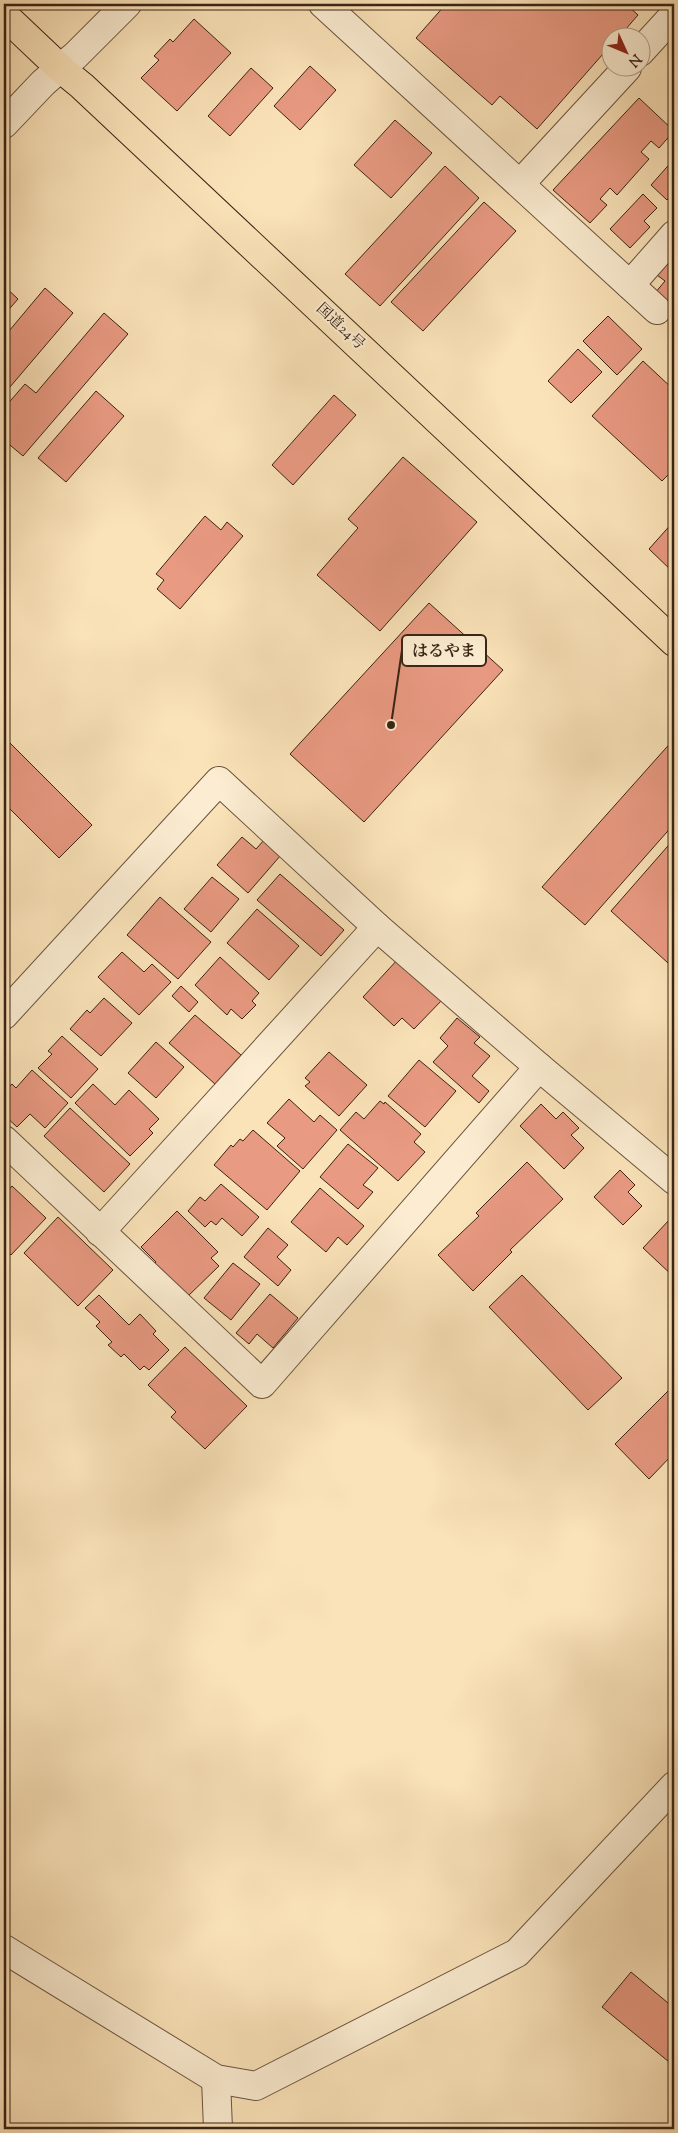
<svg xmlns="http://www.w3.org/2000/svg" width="678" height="2133" font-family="'Sorts Mill Goudy','Noto Serif JP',serif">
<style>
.building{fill:#e99a82;stroke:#3a2314}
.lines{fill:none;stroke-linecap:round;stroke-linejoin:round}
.minor-casing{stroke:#6a533d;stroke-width:30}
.tertiary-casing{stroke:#6a533d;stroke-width:30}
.trunk-casing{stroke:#3a2314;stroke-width:30}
.minor{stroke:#fcedd2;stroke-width:28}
.tertiary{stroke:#fcedd2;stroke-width:28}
.trunk{stroke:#fbe3b9;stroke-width:28}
.labels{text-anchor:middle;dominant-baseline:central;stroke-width:4;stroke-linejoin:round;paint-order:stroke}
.street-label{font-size:15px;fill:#3a2314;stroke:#fcedd2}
.leader{fill:none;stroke:#3a2314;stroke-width:2}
.callout-dot{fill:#3a2314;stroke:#fcedd2;stroke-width:2}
.callout{fill:#fcedd2;stroke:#3a2314;stroke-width:2}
.callout-label{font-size:16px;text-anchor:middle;font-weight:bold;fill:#3a2314}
</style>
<rect width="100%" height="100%" fill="#fbe3b9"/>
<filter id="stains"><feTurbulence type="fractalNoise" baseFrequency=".004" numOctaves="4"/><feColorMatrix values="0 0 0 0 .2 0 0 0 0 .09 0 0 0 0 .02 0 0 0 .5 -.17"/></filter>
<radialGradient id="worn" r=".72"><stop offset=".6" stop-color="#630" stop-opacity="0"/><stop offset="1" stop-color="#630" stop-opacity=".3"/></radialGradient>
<g class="building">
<polygon points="446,4 626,4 638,15 618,38 610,38 610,46 537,129 500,96 492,105 416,38"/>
<polygon points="194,19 231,53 177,111 141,78 159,60 154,56 170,39 173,42"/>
<polygon points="310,66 336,90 300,130 274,106"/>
<polygon points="251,68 273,88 230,136 208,116"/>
<polygon points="639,98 674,131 659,148 651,141 641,152 649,159 617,195 610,188 600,199 607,205 590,223 553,190"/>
<polygon points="395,120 432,153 391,198 354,165"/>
<polygon points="674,159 674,191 667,200 651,185"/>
<polygon points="445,166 479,198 380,306 345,274"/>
<polygon points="643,194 657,208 644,221 650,227 630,248 610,229"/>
<polygon points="484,202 516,231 423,331 391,302"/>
<polygon points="674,259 674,301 669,308 655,293 665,281 657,275 667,263 669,265"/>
<polygon points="4,286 18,299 4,315"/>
<polygon points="45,288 73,313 4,394 4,337"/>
<polygon points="104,313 128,334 23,456 4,440 4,408 25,384 36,393"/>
<polygon points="608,316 642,349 617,375 583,341"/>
<polygon points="578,349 602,372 571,403 548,381"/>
<polygon points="643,361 674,390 674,469 662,481 592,416"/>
<polygon points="96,391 124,416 66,482 38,458"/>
<polygon points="334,395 356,415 293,485 272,465"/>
<polygon points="403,457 477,522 380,631 317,575 358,528 348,519"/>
<polygon points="205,516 221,530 227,522 243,536 180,609 157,589 164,580 156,574"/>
<polygon points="674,521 674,573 649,549"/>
<polygon points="429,603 503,670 364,822 290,754"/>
<polygon points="4,737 92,825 59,858 4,803"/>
<polygon points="674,739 674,824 585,925 542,887"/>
<polygon points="242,837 256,849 264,840 281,855 248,893 217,865"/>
<polygon points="674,839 674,956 668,963 611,911"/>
<polygon points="280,874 344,930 321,956 257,900"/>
<polygon points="212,877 239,899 211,932 184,909"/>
<polygon points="160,897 211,942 178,979 127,935"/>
<polygon points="257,909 299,946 269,980 227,943"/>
<polygon points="122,952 144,972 152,964 171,982 139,1015 98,977"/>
<polygon points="220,957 259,993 252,1001 256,1005 242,1019 231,1009 227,1015 195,985"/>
<polygon points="399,958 443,999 414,1029 402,1018 394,1026 363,997"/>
<polygon points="181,986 198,1002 189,1012 172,996"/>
<polygon points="104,998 132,1023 101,1056 70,1029 87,1010 90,1013"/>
<polygon points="195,1015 241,1055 215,1084 169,1043"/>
<polygon points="457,1018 480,1037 474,1043 490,1056 472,1076 489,1091 479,1103 433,1062 448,1046 440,1038"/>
<polygon points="62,1036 98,1069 71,1098 38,1068 52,1054 48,1051"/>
<polygon points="156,1042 184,1067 156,1098 128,1073"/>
<polygon points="329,1052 367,1085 339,1116 305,1086 310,1082 305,1078"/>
<polygon points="419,1060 456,1091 425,1127 388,1096"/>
<polygon points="32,1070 68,1103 45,1128 30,1114 17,1127 4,1115 4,1106 6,1103 4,1101 4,1092 12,1084 16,1088"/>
<polygon points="93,1084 115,1105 129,1090 159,1119 149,1129 153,1133 130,1156 75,1103"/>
<polygon points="289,1099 314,1122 320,1115 337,1130 303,1169 277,1146 285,1138 267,1123"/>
<polygon points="380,1101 384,1104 385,1102 421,1134 414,1142 425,1152 398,1181 340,1130 356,1112 364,1119"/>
<polygon points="541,1104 556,1119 563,1112 579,1128 571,1135 584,1148 564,1169 520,1126"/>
<polygon points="70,1108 130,1164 104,1192 44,1136"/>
<polygon points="253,1130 300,1171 267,1210 214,1165 231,1145 233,1147 240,1139 243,1141"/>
<polygon points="348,1144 378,1168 363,1185 373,1192 358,1209 320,1177"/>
<polygon points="527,1162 563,1199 510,1250 512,1252 473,1291 438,1255 479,1216 476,1213"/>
<polygon points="620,1170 635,1185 628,1192 642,1206 623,1225 594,1197"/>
<polygon points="221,1184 259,1217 242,1236 222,1218 216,1225 211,1221 205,1227 188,1211 200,1197 205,1201"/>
<polygon points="12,1186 46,1218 11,1255 4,1248 4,1195"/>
<polygon points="320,1188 364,1226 347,1245 338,1237 326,1252 291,1222"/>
<polygon points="177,1211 218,1252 211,1258 219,1266 185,1299 152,1266 156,1262 141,1247"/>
<polygon points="58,1217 113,1270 78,1306 24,1253"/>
<polygon points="670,1219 674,1223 674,1277 643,1248"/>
<polygon points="268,1228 288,1245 277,1257 291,1270 278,1286 244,1257"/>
<polygon points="233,1263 260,1284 231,1320 204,1298"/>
<polygon points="522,1275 622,1378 588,1410 489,1307"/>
<polygon points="270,1294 298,1318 273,1348 257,1334 249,1344 236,1333"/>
<polygon points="99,1295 129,1325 140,1314 156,1331 153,1334 169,1350 149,1370 144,1366 140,1370 124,1354 121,1357 108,1345 112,1342 96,1326 100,1322 85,1308"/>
<polygon points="185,1347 247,1406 205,1449 171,1417 176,1412 148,1385"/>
<polygon points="674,1385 674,1453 649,1479 615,1444"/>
<polygon points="631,1972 674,2008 674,2066 602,2007"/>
</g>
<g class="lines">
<g class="minor-casing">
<g id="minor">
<polyline points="323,4 657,310"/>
<polyline points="640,52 674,15"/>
<polyline points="4,124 43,83 60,68"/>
<polyline points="520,184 627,68"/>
<polyline points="630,285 674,235"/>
<polyline points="4,1015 219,781 377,927 539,1067 674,1180"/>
<polyline points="4,1140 262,1384 539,1067"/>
<polyline points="100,1232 377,927"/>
<polyline points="4,1949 216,2079 256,2086 517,1953 674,1786"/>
<polyline points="216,2079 218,2129"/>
</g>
</g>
<g class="tertiary-casing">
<polyline id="tertiary" points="60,68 75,56 127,4"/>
</g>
<g class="trunk-casing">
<polyline id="trunk" points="4,15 60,68 82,86 674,642"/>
</g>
<use href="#minor" class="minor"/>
<use href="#tertiary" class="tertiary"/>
<use href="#trunk" class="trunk"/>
</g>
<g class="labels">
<g class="street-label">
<text transform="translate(340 327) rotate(43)">国道24号</text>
</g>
</g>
<path class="leader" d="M391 725L402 650"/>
<circle class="callout-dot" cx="391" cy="725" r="5"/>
<rect class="callout" x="402" y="635" width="84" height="31" rx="5"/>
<g class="callout-label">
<text x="444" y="656">はるやま</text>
</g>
<rect width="678" height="2133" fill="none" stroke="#fbe3b9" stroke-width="20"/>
<rect x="5" y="5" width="668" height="2123" fill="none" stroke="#3a2314" stroke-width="2.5"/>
<rect x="10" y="10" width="658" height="2113" fill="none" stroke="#3a2314"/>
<g transform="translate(626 52) rotate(134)"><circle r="24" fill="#fcedd2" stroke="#ae9c86"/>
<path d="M0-4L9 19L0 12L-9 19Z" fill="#8f2418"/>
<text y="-8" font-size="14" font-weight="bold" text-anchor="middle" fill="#3a2314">N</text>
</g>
<rect width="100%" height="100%" filter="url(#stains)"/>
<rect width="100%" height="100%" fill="url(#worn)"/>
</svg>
